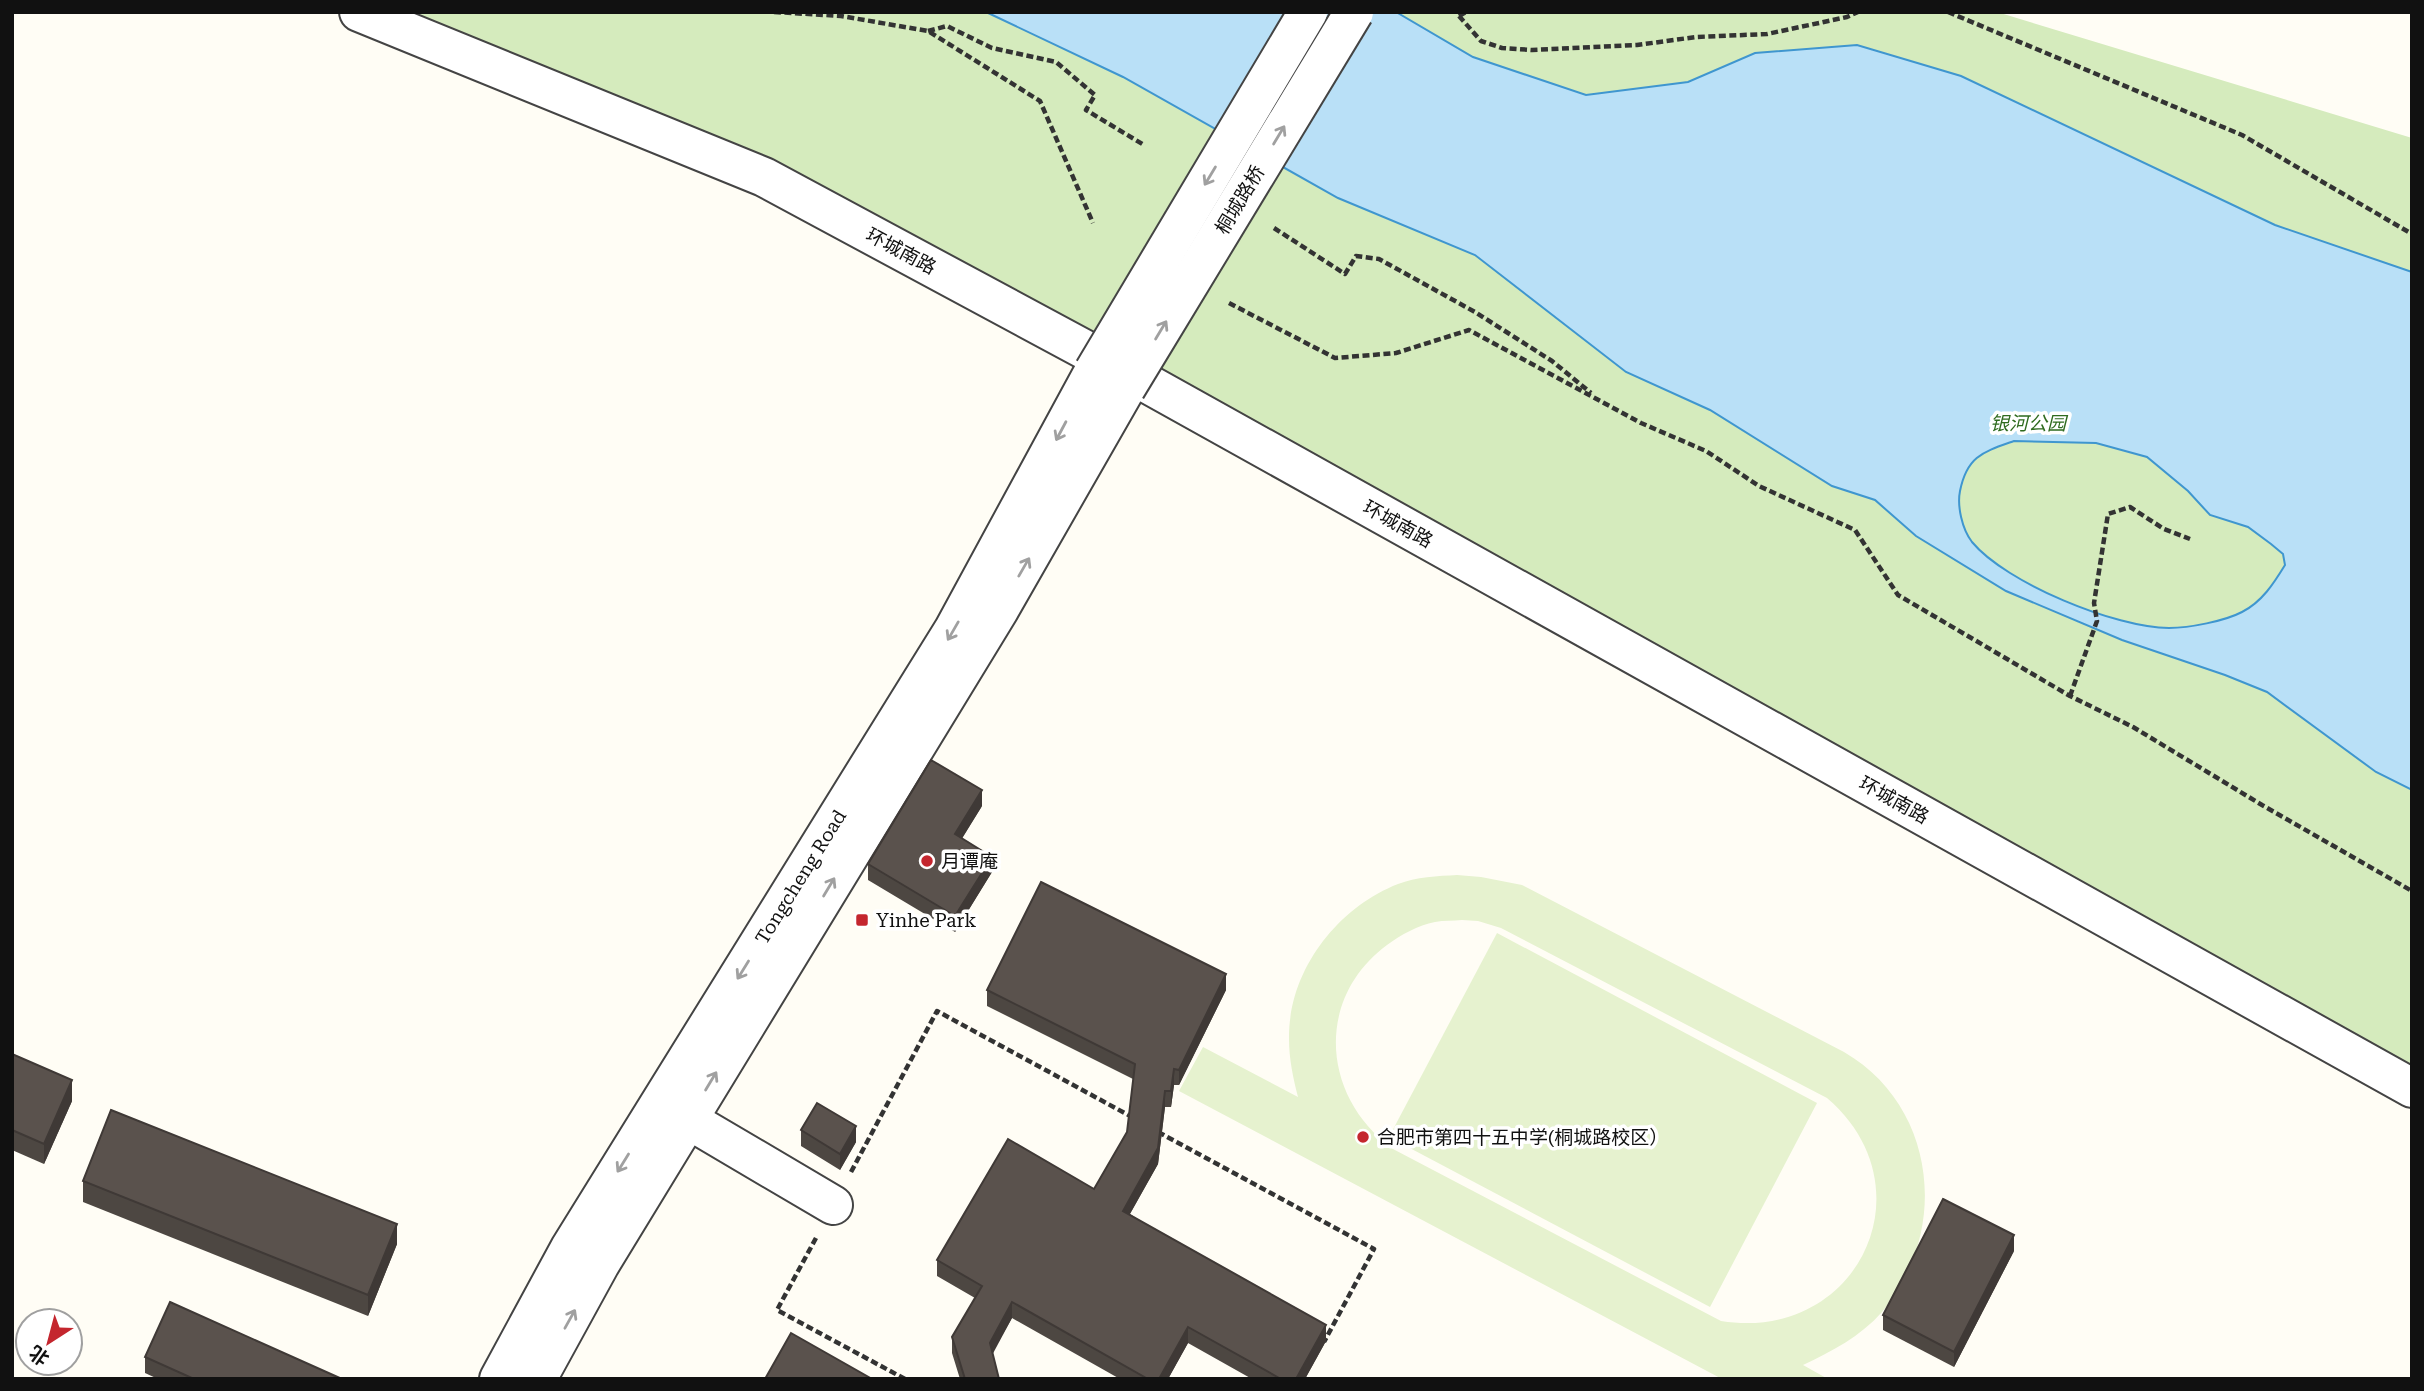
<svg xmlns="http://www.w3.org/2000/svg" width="2424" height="1391" font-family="'Roboto Serif','Noto Sans SC',serif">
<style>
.green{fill:#d5ebbd}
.pitch{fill:#e6f2cf;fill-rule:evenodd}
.water{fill:#b9e0f7;stroke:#3f96cf;stroke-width:2;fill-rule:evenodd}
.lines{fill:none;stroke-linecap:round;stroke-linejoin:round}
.minor-casing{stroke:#444;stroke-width:42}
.path{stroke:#333;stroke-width:4.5;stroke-dasharray:7 3.5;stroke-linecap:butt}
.minor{stroke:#fff;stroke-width:38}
.minor-bridge-casing{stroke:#444;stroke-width:42;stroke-linecap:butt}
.minor-bridge{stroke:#fff;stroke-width:38}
.wall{fill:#4d4742}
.shaded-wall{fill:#3f3936}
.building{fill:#5a524d;stroke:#3f3936;stroke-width:2}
.oneway{stroke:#a0a0a0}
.poi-dot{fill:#c4262e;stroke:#fff;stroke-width:2.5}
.labels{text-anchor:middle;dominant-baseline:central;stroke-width:7;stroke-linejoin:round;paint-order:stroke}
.street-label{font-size:19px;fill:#111;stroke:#fff}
.park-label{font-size:19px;font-style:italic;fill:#2f6b1f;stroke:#fff}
.poi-label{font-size:19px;fill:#111;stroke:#fff;text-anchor:start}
</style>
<rect width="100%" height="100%" fill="#fffdf5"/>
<polygon class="green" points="359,12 1997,12 2412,138 2412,1076 1032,310"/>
<g class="pitch">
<path d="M 1457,875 L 1481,877 L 1522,885 L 1844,1052 C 1937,1106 1950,1232 1882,1312 C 1861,1336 1831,1352 1803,1365 L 1828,1379 L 1722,1379 L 1179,1091 L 1203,1047 L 1298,1097 C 1293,1078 1289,1058 1289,1039 C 1288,971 1337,908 1398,884 C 1416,877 1438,876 1457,875 ZM 1462,920 L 1478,921 L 1501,928 L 1827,1098 C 1932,1188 1857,1343 1721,1321 L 1393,1149 C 1322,1098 1314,999 1387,945 C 1401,935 1418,925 1435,922 C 1444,920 1453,921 1462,920 Z"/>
<polygon points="1497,933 1817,1103 1710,1307 1389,1137"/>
</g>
<path class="water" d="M 986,12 L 1396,12 L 1473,57 L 1586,95 L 1688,82 L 1755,53 L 1857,45 L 1961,76 L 2275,225 L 2412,272 L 2412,790 L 2376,772 L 2267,692 L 2225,675 L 2122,640 L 2006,591 L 1916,536 L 1875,500 L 1832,486 L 1710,410 L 1626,372 L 1475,255 L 1338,198 L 1123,77 ZM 2014,441 L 2096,443 L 2147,457 L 2188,491 L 2210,515 L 2248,527 L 2271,544 L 2283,554 L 2285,565 C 2274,583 2262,602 2242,612 C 2225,621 2189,628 2169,628 C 2116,628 2006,583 1972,542 C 1962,529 1957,506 1960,491 C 1967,456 1983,452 2014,441 Z"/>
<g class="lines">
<g class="minor-casing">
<g id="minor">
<polyline points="359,12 764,177 1132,375 2412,1088"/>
<polyline points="665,1106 833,1205"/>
<path id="s1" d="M 499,1379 L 570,1248 L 954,629 L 1094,371"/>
<polyline points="537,1379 600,1264 999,610 1126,388"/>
</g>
</g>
<g class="path">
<polyline points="774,12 841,16 928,31 1040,101 1093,223"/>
<polyline points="1948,12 2242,135 2412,234"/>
<polyline points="1459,16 1481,41 1502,48 1532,50 1637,45 1696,37 1767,34 1847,17 1858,12"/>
<polyline points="1459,16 1466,12"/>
<polyline points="928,31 947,26 992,48 1056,62 1095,95 1086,110 1144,145"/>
<polyline points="1274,228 1345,274 1356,256 1379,259 1475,312 1552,361 1591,393"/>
<polyline points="1229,303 1335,358 1396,353 1469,330 1641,423 1706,451 1759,486 1855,530 1898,595 2070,696 2133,727 2262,805 2412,891"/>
<polyline points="2070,696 2097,621 2094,603 2108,514 2130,507 2164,529 2190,539"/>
<polyline points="1158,1132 1374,1249 1324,1342"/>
<polyline points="851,1172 937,1011 1132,1117"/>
<polyline points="816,1238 777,1310 905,1379"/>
</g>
<use href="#minor" class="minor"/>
<g class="minor-bridge-casing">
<g id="minor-bridge">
<polyline points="1094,371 1308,12"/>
<polyline points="1126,388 1354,12"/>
</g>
</g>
<use href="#minor-bridge" class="minor-bridge"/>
</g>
<g class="wall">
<polygon points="982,806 962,838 992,872 955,932 868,880 868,864"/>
<polygon points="987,990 1226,990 1179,1085 1174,1085 1171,1107 1165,1107 1158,1164 1130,1214 1326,1341 1305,1379 1252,1379 1188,1343 1168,1379 1120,1379 1012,1318 992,1353 999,1379 960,1379 952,1353 952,1337 975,1298 937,1276 937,1260 1094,1189 1127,1132 1133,1079 987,1006"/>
<polygon points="12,1054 72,1101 44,1164 12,1150"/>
<polygon points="801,1130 856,1142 840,1170 801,1146"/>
<polygon points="83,1181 397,1244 368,1316 83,1202"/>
<polygon points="2014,1251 1954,1367 1883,1330 1883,1315"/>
<polygon points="145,1357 342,1379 158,1379 145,1373"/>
</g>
<g class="shaded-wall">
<polygon points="982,790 982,806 955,850 955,834"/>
<polygon points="992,857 992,872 955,932 955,916"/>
<polygon points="1226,974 1226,990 1179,1085 1179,1070"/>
<polygon points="1174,1069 1174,1085 1171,1107 1171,1091"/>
<polygon points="72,1080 72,1101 44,1164 44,1144"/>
<polygon points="1165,1091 1165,1107 1158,1164 1123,1226 1123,1211"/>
<polygon points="856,1126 856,1142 840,1170 840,1154"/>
<polygon points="397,1224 397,1244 368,1316 368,1295"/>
<polygon points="2014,1235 2014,1251 1954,1367 1954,1352"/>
<polygon points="1012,1302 1012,1318 990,1359 990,1343"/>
<polygon points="1326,1325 1326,1341 1305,1379 1296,1379"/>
<polygon points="1188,1327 1188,1343 1168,1379 1159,1379"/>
</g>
<g class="building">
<polygon points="931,760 982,790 955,834 992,857 955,916 868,864"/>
<polygon points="1041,882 1226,974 1179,1070 1174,1069 1171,1091 1165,1091 1158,1148 1123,1211 1326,1325 1296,1379 1281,1379 1188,1327 1159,1379 1148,1379 1012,1302 990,1343 999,1379 965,1379 952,1337 982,1286 937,1260 1008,1139 1094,1189 1127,1132 1135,1064 987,990"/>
<polygon points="12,1054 72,1080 44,1144 12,1130"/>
<polygon points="817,1103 856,1126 840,1154 801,1130"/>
<polygon points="111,1110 397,1224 368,1295 83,1181"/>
<polygon points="1943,1199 2014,1235 1954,1352 1883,1315"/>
<polygon points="170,1302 342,1379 194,1379 145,1357"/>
<polygon points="791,1333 872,1379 765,1379"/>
</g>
<defs><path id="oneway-shaft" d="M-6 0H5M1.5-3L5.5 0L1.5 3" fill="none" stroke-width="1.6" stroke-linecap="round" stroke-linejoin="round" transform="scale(1.75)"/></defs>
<g class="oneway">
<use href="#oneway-shaft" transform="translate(1279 135) rotate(-59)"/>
<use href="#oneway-shaft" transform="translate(1210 176) rotate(121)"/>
<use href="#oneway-shaft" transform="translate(1161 330) rotate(-59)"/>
<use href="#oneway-shaft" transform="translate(1061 431) rotate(118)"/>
<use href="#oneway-shaft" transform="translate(1024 567) rotate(-60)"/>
<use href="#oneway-shaft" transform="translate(953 631) rotate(120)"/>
<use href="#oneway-shaft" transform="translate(829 887) rotate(-59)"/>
<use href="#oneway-shaft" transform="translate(743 970) rotate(122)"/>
<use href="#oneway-shaft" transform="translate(711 1081) rotate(-59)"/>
<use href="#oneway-shaft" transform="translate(623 1163) rotate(122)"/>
<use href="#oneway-shaft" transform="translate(570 1319) rotate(-61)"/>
</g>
<g class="poi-dot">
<circle cx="927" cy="861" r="7"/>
<rect x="855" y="913" width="14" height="14" rx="3.5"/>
<circle cx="1363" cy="1137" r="7"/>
</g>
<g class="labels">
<g class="street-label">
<text transform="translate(1240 200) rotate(-59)">桐城路桥</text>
<text transform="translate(901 251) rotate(28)">环城南路</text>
<text transform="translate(1398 524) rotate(29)">环城南路</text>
<text transform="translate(1894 800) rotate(29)">环城南路</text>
<text stroke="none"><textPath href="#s1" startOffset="586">Tongcheng Road</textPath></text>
</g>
<g class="park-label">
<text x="2028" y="423">银河公园</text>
</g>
<g class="poi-label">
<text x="941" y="861">月谭庵</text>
<text x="876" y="920">Yinhe Park</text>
<text x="1377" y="1137">合肥市第四十五中学(桐城路校区）</text>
</g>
</g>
<rect width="2424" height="1391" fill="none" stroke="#111111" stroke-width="28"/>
<g transform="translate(49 1342) rotate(216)"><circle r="33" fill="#ffffff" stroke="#a0a0a0" stroke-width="2"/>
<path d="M0-5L12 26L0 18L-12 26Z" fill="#c4262e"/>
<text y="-10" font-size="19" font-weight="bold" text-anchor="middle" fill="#111111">北</text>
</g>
</svg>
